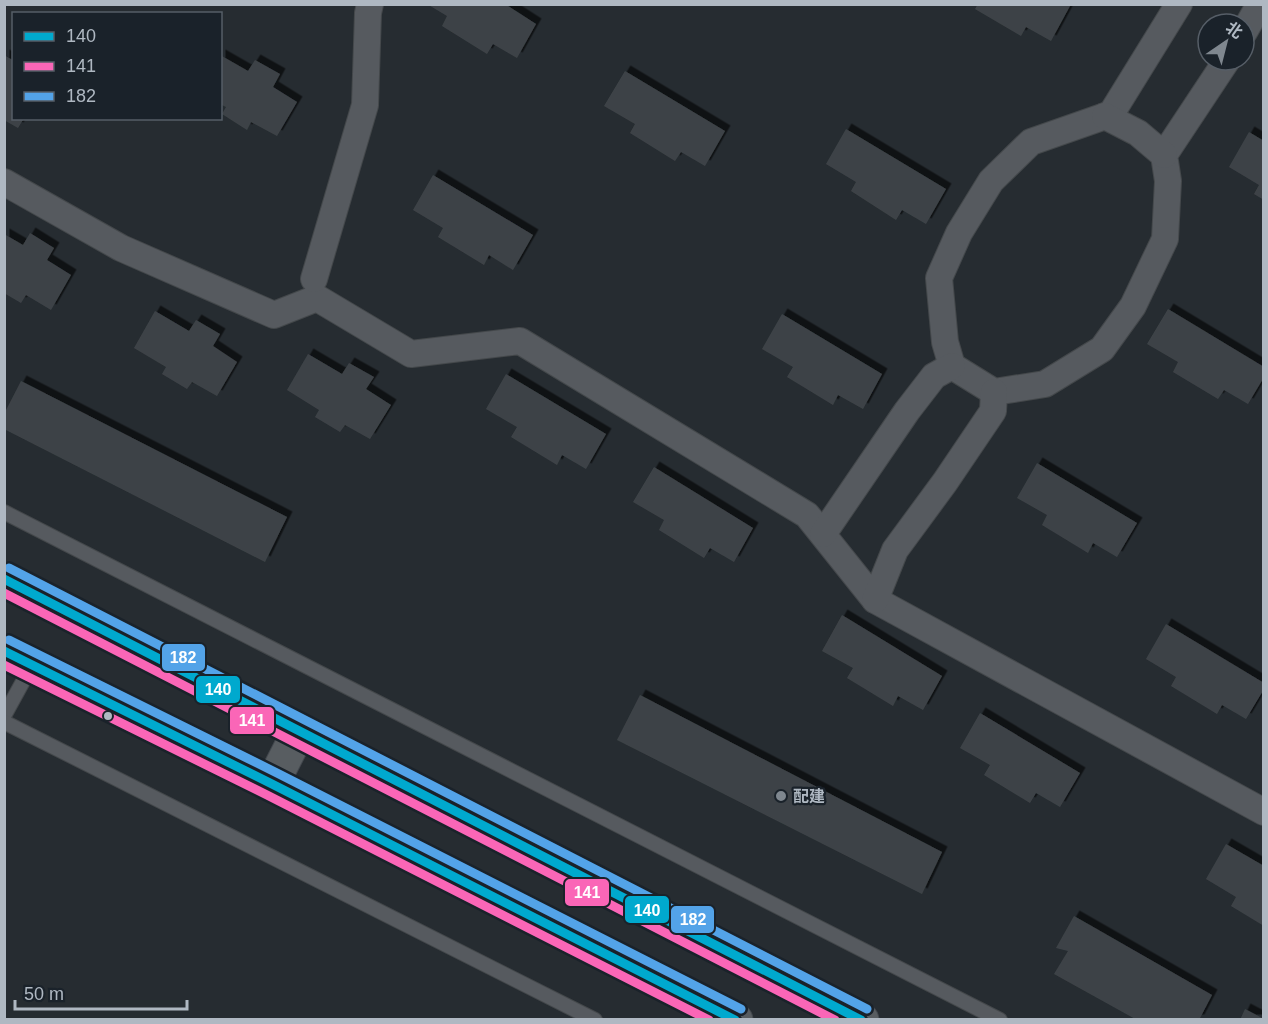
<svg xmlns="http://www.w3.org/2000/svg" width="1268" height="1024" font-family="Arial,'Noto Sans SC',sans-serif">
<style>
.building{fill:#3e4347;filter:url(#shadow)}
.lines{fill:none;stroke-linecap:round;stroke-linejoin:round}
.lane-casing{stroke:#44484b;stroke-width:16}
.street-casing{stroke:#44484b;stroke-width:28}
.primary-casing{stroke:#43484e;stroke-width:35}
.lane{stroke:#565a5f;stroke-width:14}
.street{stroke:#565a5f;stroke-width:26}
.primary{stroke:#585d61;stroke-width:33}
.bus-1-casing{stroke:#1a222a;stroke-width:14}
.bus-2-casing{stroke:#1a222a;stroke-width:14}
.bus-3-casing{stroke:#1a222a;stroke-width:14}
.bus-1{stroke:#00a9ce;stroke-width:9}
.bus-2{stroke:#fa66b7;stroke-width:9}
.bus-3{stroke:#53a3e8;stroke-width:9}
.bus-dot{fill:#afb8c2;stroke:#1a222a;stroke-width:2}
.poi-dot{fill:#7f878f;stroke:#1a222a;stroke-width:2}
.labels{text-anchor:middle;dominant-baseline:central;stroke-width:4.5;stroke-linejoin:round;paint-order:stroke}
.poi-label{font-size:16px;font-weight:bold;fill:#afb8c2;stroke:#1a222a;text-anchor:start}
.line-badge{stroke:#1a222a;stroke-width:2}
.badge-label{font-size:16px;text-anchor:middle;font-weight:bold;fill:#fff}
</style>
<defs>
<filter id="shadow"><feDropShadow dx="5.5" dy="-5.5" stdDeviation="0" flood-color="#0009"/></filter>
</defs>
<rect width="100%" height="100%" fill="#262c31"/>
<g class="building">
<polygon points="427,4 505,4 536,24 517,58 493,44 487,54 442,26 447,16"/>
<polygon points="978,4 1067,4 1070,6 1051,41 1026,27 1021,36 975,9"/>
<polygon points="4,55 14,61 14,118 24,118 18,128 4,120"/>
<polygon points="220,55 248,71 255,60 280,74 273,87 297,102 277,136 251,122 247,130 222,114 226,107 220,104"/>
<polygon points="625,71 725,131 705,166 681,152 675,161 630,133 635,124 604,106"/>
<polygon points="846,129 946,189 926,224 902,210 896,220 851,191 856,182 826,164"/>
<polygon points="1249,132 1264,141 1264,200 1254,194 1259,185 1229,167"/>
<polygon points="433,175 533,235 513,270 489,255 484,265 438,237 443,228 413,210"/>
<polygon points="30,233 54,248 47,260 71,275 51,310 26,295 21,303 4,293 4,234 23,245"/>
<polygon points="1168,309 1264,367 1264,377 1248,404 1224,390 1218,399 1173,372 1178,362 1147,344"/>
<polygon points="155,311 189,331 196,320 220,334 213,346 237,362 217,396 192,382 187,389 162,374 166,367 134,348"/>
<polygon points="782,314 882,374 863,409 838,395 833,405 787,377 793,367 762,349"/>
<polygon points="308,354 342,374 349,363 374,377 366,389 391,405 370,439 345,425 340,432 315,417 319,410 287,390"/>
<polygon points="506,374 606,434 586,469 562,455 557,465 511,437 517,427 486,409"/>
<polygon points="21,381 287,517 265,562 4,429 4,414"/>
<polygon points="1037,463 1137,523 1117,557 1093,543 1088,553 1042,525 1047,515 1017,498"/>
<polygon points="654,467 753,528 734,562 710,548 704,558 659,530 664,520 633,502"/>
<polygon points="842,615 942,676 923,710 898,696 893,706 847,678 853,668 822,651"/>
<polygon points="1166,624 1264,683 1264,689 1246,719 1222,705 1217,714 1171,686 1176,677 1146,659"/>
<polygon points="640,695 942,852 922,894 617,740"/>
<polygon points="980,713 1080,773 1060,807 1036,793 1030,803 984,775 990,765 960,748"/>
<polygon points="1226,844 1264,866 1264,926 1231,906 1236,897 1206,879"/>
<polygon points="1074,916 1212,995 1199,1020 1137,1020 1054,974 1068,951 1056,948"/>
<polygon points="1245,1009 1264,1019 1264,1020 1240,1020"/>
</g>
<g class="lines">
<g class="lane-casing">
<g id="lane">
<polyline points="4,512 1000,1020"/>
<polyline points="4,716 32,665"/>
<polyline points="4,722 595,1020"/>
</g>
</g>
<g class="street-casing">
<g id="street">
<polyline points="1179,4 1111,114 1031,142 991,181 959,233 939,278 945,342 952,366 994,392 1045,384 1102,349 1133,306 1165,239 1168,181 1164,155 1227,60"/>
<polyline points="1244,32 1260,4"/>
<polyline points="1105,116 1138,133 1164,155"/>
<polyline points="4,182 121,248 274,315 317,298 411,354 520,341 807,515 875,600 1264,812"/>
<polyline points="314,279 365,105 368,13 370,4"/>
<polyline points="823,534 907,411 934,376 952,366"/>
<polyline points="875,600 895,550 945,482 993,411 994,392"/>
</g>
</g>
<g class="primary-casing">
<g id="primary">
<polyline points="4,579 862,1020"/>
<polyline points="4,651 272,784 736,1020"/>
<polyline points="272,784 299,731"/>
</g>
</g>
<use href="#lane" class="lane"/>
<use href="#street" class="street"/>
<use href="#primary" class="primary"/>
<g class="bus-1-casing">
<g id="bus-1">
<polyline points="4,579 861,1020"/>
<polyline points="4,651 272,784 735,1020"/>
</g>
</g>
<g class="bus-2-casing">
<g id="bus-2">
<polyline points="4,593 835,1020"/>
<polyline points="4,665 267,795 709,1020"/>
</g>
</g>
<g class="bus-3-casing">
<g id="bus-3">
<polyline points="9,568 867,1009"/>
<polyline points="9,640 277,773 741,1009"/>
</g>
</g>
<use href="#bus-1" class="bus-1"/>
<use href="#bus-2" class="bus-2"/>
<use href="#bus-3" class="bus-3"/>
</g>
<circle class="bus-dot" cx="108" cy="716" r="5"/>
<circle class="poi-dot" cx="781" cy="796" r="6"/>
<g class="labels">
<g class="poi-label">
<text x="793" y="796">配建</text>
</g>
</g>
<g class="line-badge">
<rect x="161" y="643" width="45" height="29" rx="6" fill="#53a3e8"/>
<rect x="195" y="675" width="46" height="29" rx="6" fill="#00a9ce"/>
<rect x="229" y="706" width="46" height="29" rx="6" fill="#fa66b7"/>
<rect x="564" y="878" width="46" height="29" rx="6" fill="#fa66b7"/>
<rect x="624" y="895" width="46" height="29" rx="6" fill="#00a9ce"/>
<rect x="670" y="905" width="45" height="29" rx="6" fill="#53a3e8"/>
</g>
<g class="badge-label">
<text x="183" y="663">182</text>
<text x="218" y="695">140</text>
<text x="252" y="726">141</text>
<text x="587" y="898">141</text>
<text x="647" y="916">140</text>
<text x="693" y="925">182</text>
</g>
<rect width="1268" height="1024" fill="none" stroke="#afb8c2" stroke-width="12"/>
<rect x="12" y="12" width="210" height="108" fill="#1a222a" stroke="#565e67" stroke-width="1.5"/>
<rect x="24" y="32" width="30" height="9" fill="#00a9ce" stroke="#565e67" stroke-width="1.5"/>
<text x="66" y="42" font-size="18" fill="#afb8c2">140</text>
<rect x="24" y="62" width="30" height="9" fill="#fa66b7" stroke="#565e67" stroke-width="1.5"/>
<text x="66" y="72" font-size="18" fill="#afb8c2">141</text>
<rect x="24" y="92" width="30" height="9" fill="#53a3e8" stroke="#565e67" stroke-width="1.5"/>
<text x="66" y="102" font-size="18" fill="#afb8c2">182</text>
<g transform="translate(1226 42) rotate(35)"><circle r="28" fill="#1a222a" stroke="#565e67" stroke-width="1.5"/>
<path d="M0-4.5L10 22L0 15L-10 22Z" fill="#7f878f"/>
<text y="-9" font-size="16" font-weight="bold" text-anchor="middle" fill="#afb8c2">北</text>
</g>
<path d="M15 1000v9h172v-9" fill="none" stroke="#afb8c2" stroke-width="3"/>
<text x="24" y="1000" font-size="18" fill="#afb8c2" stroke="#1a222a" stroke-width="4.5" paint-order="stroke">50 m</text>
</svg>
